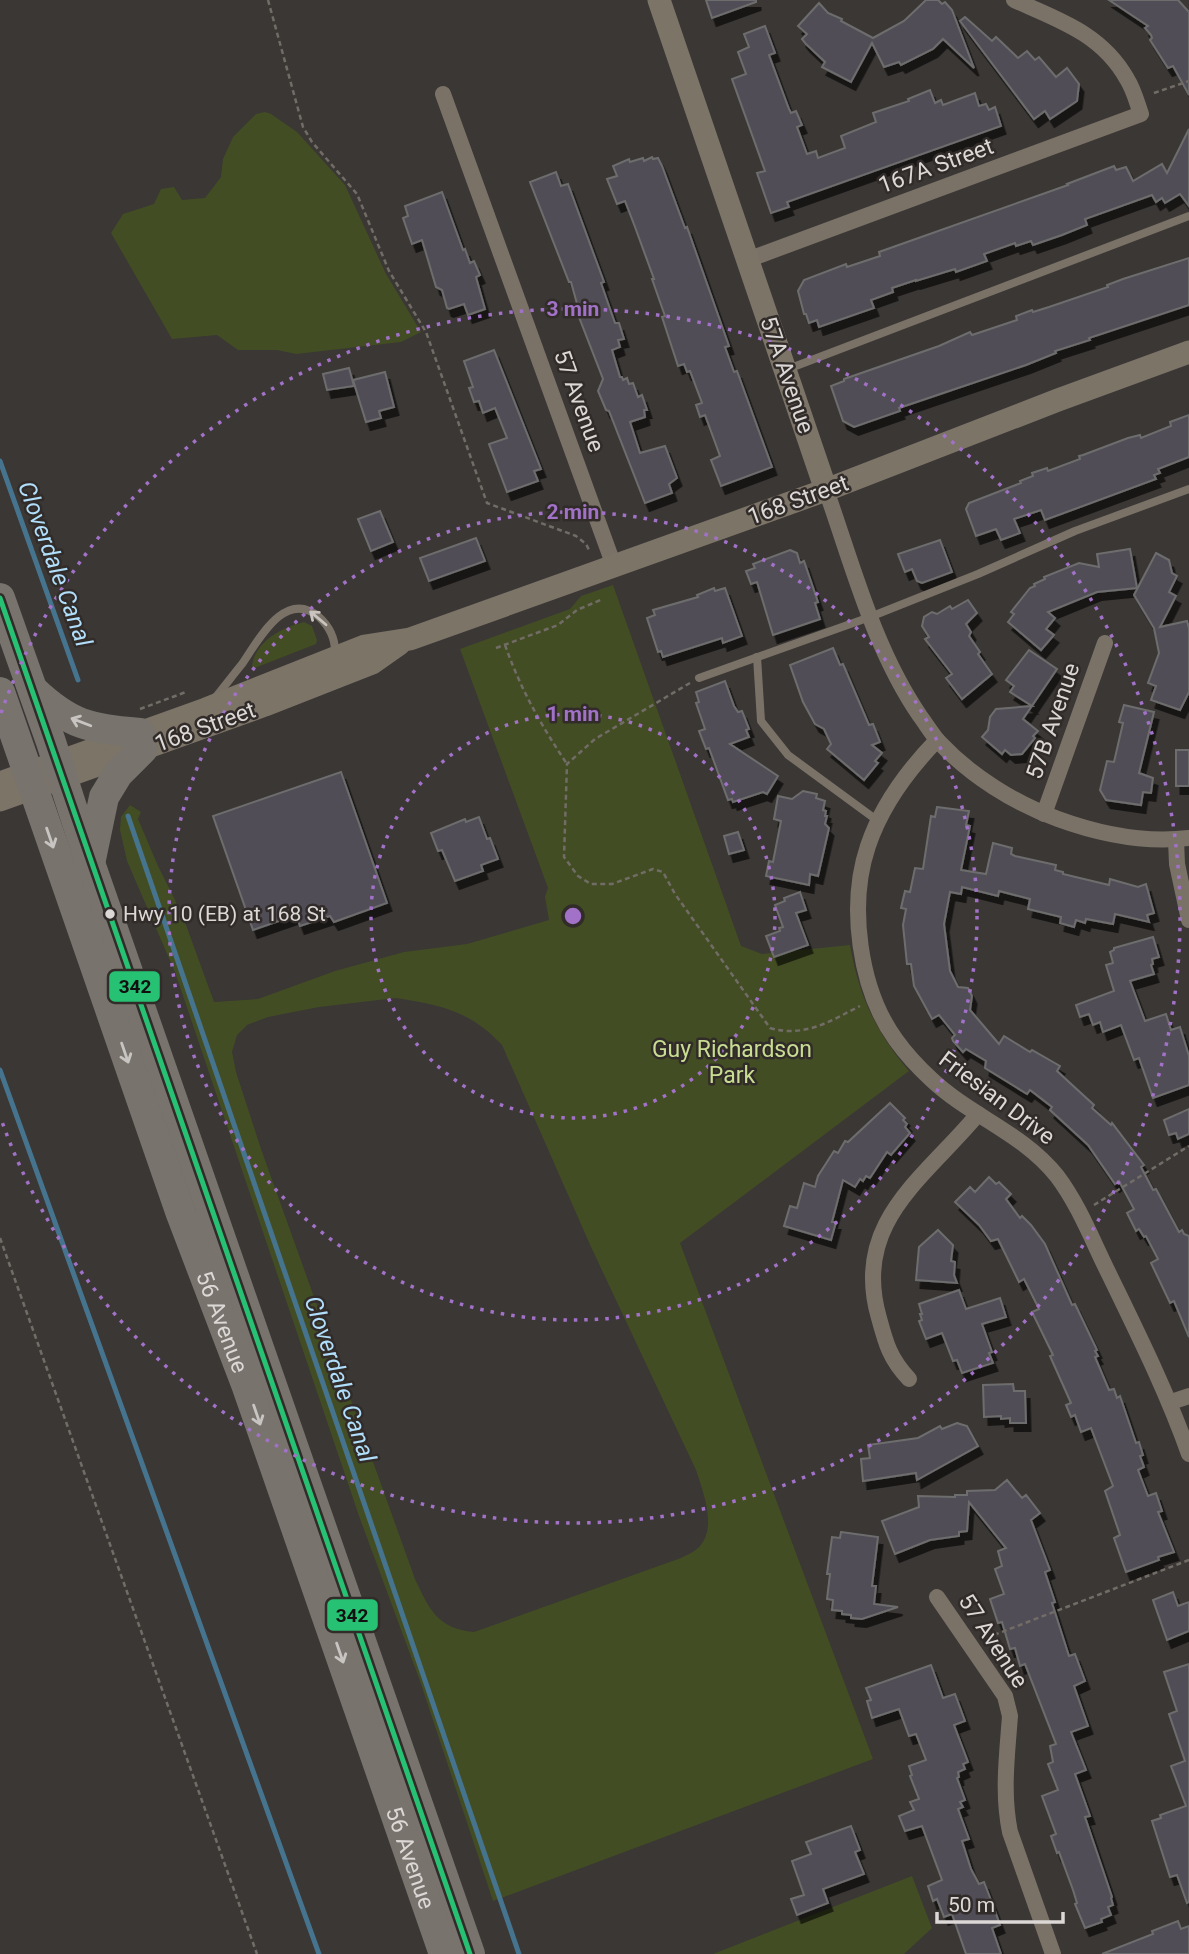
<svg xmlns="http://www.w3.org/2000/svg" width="1189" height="1954" font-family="Roboto,sans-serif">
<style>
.green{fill:#434d24;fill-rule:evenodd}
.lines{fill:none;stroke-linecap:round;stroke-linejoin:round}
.stream{stroke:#46748e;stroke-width:5}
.building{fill:#514e56;stroke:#6e6d6d;stroke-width:2;filter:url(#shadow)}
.path{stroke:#716c65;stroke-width:2.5;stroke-dasharray:5 3.5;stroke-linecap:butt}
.lane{stroke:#7b7267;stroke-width:8}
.street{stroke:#7b7267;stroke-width:16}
.secondary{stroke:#7d7468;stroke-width:23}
.highway{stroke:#78736d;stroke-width:30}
.bus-1-casing{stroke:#312c29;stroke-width:10}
.bus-1{stroke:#26c172;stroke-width:5}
.oneway{stroke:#c9c4c0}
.oneway2{stroke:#c8c4c1}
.ring{fill:none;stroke:#a271c8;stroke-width:3.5;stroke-dasharray:3.5 7}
.bus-dot{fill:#dcd8d6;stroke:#312c29;stroke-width:2.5}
.labels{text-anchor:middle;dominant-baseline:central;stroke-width:5;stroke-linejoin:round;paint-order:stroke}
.bus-label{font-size:21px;fill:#dcd8d6;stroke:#312c29;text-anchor:start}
.street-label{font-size:23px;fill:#dcd8d6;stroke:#312c29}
.park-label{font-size:23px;fill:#c8dd91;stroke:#312c29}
.water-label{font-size:24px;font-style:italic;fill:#b1defa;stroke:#312c29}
.centre{fill:#a271c8;stroke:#312c29;stroke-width:3.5}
.ring-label{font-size:21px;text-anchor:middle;font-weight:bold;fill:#a271c8;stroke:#312c29;stroke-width:5;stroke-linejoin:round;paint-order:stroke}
.line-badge{stroke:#312c29;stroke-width:2.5}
.pale-badge-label{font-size:19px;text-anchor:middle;font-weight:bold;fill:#111}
</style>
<defs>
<filter id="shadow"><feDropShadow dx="4.5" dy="8" stdDeviation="0" flood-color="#0009"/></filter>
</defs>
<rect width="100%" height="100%" fill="#3a3735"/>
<g class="green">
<polygon points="265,112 271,114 297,132 345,185 386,274 421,332 401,342 296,354 277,350 238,350 217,335 172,339 111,233 123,214 154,204 161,189 174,187 182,200 205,198 221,177 223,159 233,137 256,114"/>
<path d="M 613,585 L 741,946 L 762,954 L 850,945 C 859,996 875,1031 909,1071 L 680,1243 L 873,1759 L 493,1901 L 420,1681 L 359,1516 L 175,972 L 127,861 L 120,830 L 121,817 L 130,805 L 141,812 L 138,819 L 158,866 L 182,914 L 214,1002 L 258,999 L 335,971 L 404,952 L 467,944 L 549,920 L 545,897 L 548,888 L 460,649 L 570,609 L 581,596 ZM 396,998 C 441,1005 470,1011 502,1045 L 591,1247 L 696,1470 C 703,1492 717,1526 700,1546 C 696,1551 687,1555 681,1558 L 474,1632 C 438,1629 429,1609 415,1579 L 261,1149 L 236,1072 L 232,1052 L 237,1035 L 247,1025 L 268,1017 L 319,1007 Z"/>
<path d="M 304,622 L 312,626 L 317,640 L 316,644 L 252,669 C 252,643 282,627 304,622 Z"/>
<polygon points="912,1876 932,1928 904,1954 713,1954"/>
</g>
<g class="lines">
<g class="stream">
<polyline points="0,461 78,680"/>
<polyline points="128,816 519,1954"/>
<polyline points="0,1070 319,1954"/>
</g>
</g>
<g class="building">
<polygon points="706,0 756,0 756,2 712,18"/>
<polygon points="926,0 938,0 942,4 945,2 952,10 974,68 943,39 933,49 901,65 899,62 884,67 872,43 851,82 822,67 825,62 806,44 802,39 807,34 798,26 819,3 828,13 842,19 841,21 873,38 904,21"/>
<polygon points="1109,0 1178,0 1189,12 1189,95 1173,66 1168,68 1150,40 1152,38 1151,35 1145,28 1148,26"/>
<polygon points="965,17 992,41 996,37 1018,58 1027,51 1035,60 1039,57 1056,77 1067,68 1079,84 1077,101 1050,119 1045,111 1034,119 960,21"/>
<polygon points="765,26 775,53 769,55 789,109 791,113 796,111 802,125 797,127 807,154 816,151 818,158 845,148 841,136 876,122 873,113 909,101 908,99 930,90 935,103 941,100 943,105 975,93 979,106 986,104 989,110 995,107 1001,126 787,202 789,207 771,213 757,173 765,171 732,79 746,74 738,52 749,47 744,34"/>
<polygon points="1189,129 1189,206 1180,194 1165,203 1162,198 1156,202 1152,195 1085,219 1087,225 1062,235 1033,245 1031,241 1016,246 1015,243 984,254 987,261 956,272 955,269 916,281 916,280 892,288 893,292 871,300 874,308 819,327 817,320 809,323 806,314 804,314 798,291 804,280 846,264 847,267 880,256 879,252 1068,185 1067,184 1114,166 1116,170 1126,167 1133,181 1162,164 1167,173"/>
<polygon points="652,157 653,159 658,158 662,166 685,228 687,227 729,346 725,347 734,372 737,371 772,467 721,486 711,460 720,456 705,415 700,417 696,405 702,403 690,371 687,372 684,364 678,366 662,317 665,316 652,279 654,279 635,227 625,201 617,204 607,179 617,176 613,166 629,159 630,162 643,158 644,161"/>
<polygon points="556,172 561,186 568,184 604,282 601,283 615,323 619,323 624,339 618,340 620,347 612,350 620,377 622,377 623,380 627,378 629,384 633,383 638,397 642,395 647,410 644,410 645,417 630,422 640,453 665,446 677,478 669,484 672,493 645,503 609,411 606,410 598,391 603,379 577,312 579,311 571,282 569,282 530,182"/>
<polygon points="442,192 463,250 465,249 470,263 474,261 480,275 476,277 485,309 468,315 464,304 449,309 447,308 442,290 436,287 422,240 412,244 403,218 408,216 405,206"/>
<polygon points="1189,258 1189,305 1089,338 1090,340 1055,351 1056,353 1026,365 899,408 900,411 854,427 843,421 831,386 844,381 844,379 939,346 970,332 972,335 1017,320 1016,316 1032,310 1033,312 1049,307 1108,287 1107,285 1123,279"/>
<polygon points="494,350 541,469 534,471 538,481 507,492 489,444 507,438 495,408 483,413 479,401 474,402 469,388 473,387 464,361"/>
<polygon points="349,368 354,386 327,390 323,374"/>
<polygon points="385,372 394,407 379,411 381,418 366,422 353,380"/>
<polygon points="1189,415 1189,457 1158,469 1160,473 1154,475 1156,479 1045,520 1041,510 1014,519 1020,533 1001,540 996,529 976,536 966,509 969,503 1021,483 1020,481 1033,476 1032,473 1047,468 1048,471 1080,459 1079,456 1083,455 1128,438 1140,435 1141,438 1171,426 1170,422"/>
<polygon points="380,511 393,542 371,551 358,519"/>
<polygon points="476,538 485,561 429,581 420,558"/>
<polygon points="940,540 952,572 922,583 917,581 912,569 905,572 898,554"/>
<polygon points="1130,549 1137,588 1097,592 1048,612 1055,618 1046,629 1054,635 1041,650 1008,622 1014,614 1011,612 1030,588 1035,586 1034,584 1045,579 1044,577 1079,563 1099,567 1097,554"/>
<polygon points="790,550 797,553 800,563 804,561 818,602 815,603 820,619 773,635 757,582 751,584 746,571 755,568 753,564"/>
<polygon points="1156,553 1169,560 1172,573 1177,576 1169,592 1176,596 1160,627 1187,621 1189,628 1189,692 1180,710 1151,700 1156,686 1148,683 1159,653 1154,628 1134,595"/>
<polygon points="714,588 715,591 725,588 742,636 723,643 722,638 663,657 661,651 658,652 647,618 655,615 653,610 698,597 697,595"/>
<polygon points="968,600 977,613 966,624 971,632 969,636 980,652 978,654 992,674 962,699 946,678 952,674 925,639 929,637 922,626 924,617 932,612 937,614 950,606 952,609"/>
<polygon points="833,648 840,665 843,664 869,725 873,724 880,742 872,745 882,753 875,761 878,763 864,780 827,749 831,744 824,729 815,724 803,702 790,665"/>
<polygon points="1029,650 1057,669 1023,719 1038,731 1033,736 1035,738 1022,754 1011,755 1005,750 1002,754 982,737 988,730 990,717 996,709 1032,706 1010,692 1014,686 1006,680"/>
<polygon points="725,681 734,706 738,712 742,711 749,729 746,730 749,737 730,744 778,776 767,794 763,792 733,802 732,799 728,800 709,748 706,749 699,731 705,729 696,703 699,702 696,692"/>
<polygon points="1124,705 1154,712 1139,773 1153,778 1151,793 1143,792 1141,805 1106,800 1100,790 1107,761 1114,762 1123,723 1119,722"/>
<rect x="1176" y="750" width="13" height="36"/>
<polygon points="341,772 387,903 334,922 330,916 300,926 296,915 253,930 213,816"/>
<polygon points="803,791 817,794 816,798 825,801 823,810 826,811 825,816 827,816 825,824 829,828 818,876 810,874 809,885 766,876 769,861 773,862 781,821 774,819 778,796 792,799"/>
<polygon points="937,807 969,811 966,825 970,826 961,870 986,874 993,843 1012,848 1011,854 1015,856 1056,865 1055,870 1063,872 1063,874 1109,885 1110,879 1138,887 1146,884 1154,913 1147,915 1149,922 1115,914 1113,924 1086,919 1085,923 1076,920 1074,927 1060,923 1061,917 1028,909 1030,899 999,891 998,896 962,887 961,894 950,892 944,924 950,971 958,987 968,988 972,996 970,1010 999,1044 1004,1036 1030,1052 1032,1050 1060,1066 1057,1071 1094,1105 1092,1108 1111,1125 1112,1123 1144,1165 1141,1167 1153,1190 1156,1189 1179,1232 1182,1230 1184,1234 1189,1236 1189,1337 1174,1301 1170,1303 1151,1263 1158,1259 1146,1236 1144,1237 1139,1229 1136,1231 1127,1213 1134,1209 1119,1181 1115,1184 1088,1145 1050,1110 1052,1107 1030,1090 1027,1094 985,1068 986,1061 966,1049 963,1052 953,1041 952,1038 955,1035 939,1015 932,1019 914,986 911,964 907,964 903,925 906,909 901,908 905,891 910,892 915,868 923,869 931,816 935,817"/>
<polygon points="479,817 487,839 490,838 498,859 481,865 483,871 455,881 442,850 438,851 431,833 465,819 466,822"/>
<polygon points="738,832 744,850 729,854 724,836"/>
<polygon points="800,892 806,910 796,913 808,945 774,957 766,936 780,931 779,928 783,927 775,905 785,901 784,898"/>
<polygon points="1153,937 1159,957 1152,959 1153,964 1151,965 1154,974 1130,981 1145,1021 1166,1014 1171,1030 1180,1027 1189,1056 1189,1085 1153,1098 1139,1058 1134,1060 1121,1025 1103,1032 1100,1022 1093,1025 1089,1014 1080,1017 1076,1005 1114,991 1106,965 1113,963 1110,952 1114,950 1114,948"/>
<polygon points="890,1103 905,1118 903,1120 907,1124 905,1127 910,1133 891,1155 887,1152 870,1178 866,1176 863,1181 860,1179 855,1187 843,1180 832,1222 836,1222 831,1240 784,1226 790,1206 797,1208 804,1183 815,1187 818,1176 834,1151 838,1153 845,1141 848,1142"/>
<polygon points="1189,1109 1189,1134 1178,1139 1176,1133 1169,1135 1164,1120"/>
<polygon points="989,1177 996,1184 999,1182 1011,1194 1006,1199 1020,1218 1022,1216 1031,1225 1045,1244 1072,1305 1075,1304 1097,1350 1095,1351 1098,1356 1095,1357 1109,1390 1114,1389 1117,1398 1120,1396 1136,1443 1139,1442 1143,1455 1140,1456 1144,1467 1138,1470 1148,1496 1156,1493 1162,1511 1158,1512 1174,1552 1158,1557 1159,1560 1126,1572 1114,1538 1120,1535 1105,1491 1113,1486 1091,1428 1081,1432 1075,1415 1071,1417 1066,1405 1071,1403 1050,1356 1053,1355 1032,1312 1039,1309 1024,1279 1019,1282 998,1239 991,1241 979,1225 955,1202 970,1187 975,1192"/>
<polygon points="938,1230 953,1245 951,1261 955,1262 954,1275 957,1283 916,1280 919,1247"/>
<polygon points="959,1290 966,1309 1000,1298 1006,1317 982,1324 992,1352 989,1353 993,1363 962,1373 957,1360 953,1361 942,1333 926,1339 919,1321 922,1320 920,1314 922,1314 919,1304"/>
<polygon points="1013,1384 1014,1391 1025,1391 1026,1423 1010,1423 1010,1418 1001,1419 1001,1416 984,1417 983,1385"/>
<polygon points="957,1423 967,1426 978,1446 917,1480 916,1473 863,1481 861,1459 870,1458 868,1445 918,1438 940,1426 942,1429"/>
<polygon points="1007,1480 1022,1498 1026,1495 1040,1513 1031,1520 1050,1570 1045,1572 1055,1602 1052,1603 1069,1656 1075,1654 1085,1681 1074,1686 1088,1726 1071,1732 1086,1770 1075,1774 1090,1816 1085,1817 1112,1897 1111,1898 1113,1905 1108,1907 1111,1915 1101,1919 1102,1922 1085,1928 1075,1904 1077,1903 1073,1890 1059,1852 1057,1853 1051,1836 1056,1834 1042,1796 1058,1790 1048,1764 1053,1762 1050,1746 1056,1744 1025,1664 1020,1666 1015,1648 1010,1649 1002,1622 998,1623 990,1599 1004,1594 995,1569 1002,1566 998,1551 1006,1548 969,1502 967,1531 959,1532 959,1536 930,1540 895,1554 882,1521 919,1507 918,1496 955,1497 955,1495 967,1495 967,1491 995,1490"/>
<polygon points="841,1532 878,1537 872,1586 876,1586 874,1604 898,1607 862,1619 851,1618 851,1615 842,1614 842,1611 832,1610 833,1600 827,1599 830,1574 827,1574 832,1537 840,1538"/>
<polygon points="1173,1592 1178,1606 1189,1602 1189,1631 1167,1640 1153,1600"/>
<polygon points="1189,1664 1189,1902 1187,1903 1177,1875 1170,1877 1152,1821 1161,1818 1160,1815 1186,1806 1171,1766 1185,1761 1169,1714 1177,1711 1164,1672"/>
<polygon points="931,1665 943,1698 955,1694 965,1721 954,1725 968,1762 963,1764 965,1769 958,1772 959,1777 957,1778 965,1800 960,1802 963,1807 958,1809 969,1839 962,1841 971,1869 979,1884 984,1882 994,1908 1000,1925 992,1928 1001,1954 966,1954 952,1914 944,1917 937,1899 933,1901 928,1886 942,1880 922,1826 905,1831 899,1816 914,1810 910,1802 919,1799 910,1776 912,1775 909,1766 926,1760 916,1734 909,1736 899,1709 872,1718 867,1701 871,1700 866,1688"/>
<polygon points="851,1826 860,1850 855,1852 864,1874 823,1889 828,1903 797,1915 791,1899 804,1895 792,1861 811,1854 806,1842"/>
<polygon points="1178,1921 1181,1929 1189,1926 1189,1954 1102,1954 1153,1934 1152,1931"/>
</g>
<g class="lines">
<g class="path">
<polyline points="268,0 303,127 312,142 357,194 389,271 426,332 487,503 576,536 586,544 589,550"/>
<polyline points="1154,93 1189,81"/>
<path d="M 505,645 C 521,690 541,725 567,764"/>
<polyline points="496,648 558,625 577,610 603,599"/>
<path d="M 690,683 L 595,739 L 567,764 L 564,857 L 578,876 L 591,884 L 612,884 L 653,869 L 663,872 L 675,894 L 770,1028 C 805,1038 830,1021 860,1006"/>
<polyline points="140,709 186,692"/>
<polyline points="1094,1205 1189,1146"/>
<polyline points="0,1238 257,1954"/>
<polyline points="986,1638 1189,1560"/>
</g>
<g class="lane">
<polyline points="788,369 1189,216"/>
<polyline points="757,657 761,721 788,755 878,821"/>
<polyline points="699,678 870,617 978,574 1075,531 1189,489"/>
<path d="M 215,698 C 224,687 233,675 242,664 C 258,641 285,588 319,617 C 330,627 336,641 335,656"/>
</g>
<g class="street">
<polyline points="443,94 614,566"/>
<path d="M 747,260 L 1141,114 C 1137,103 1134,90 1127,79 C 1102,34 1059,20 1014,0"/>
<path d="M 826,490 C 853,566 874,649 920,716 C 926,724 932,734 939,742 C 971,776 1014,803 1058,819 C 1099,834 1146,843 1189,838"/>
<path d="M 937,740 C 908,770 881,807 868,846 C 848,905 859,989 896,1040 C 906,1054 918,1067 931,1079 C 970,1116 1023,1133 1057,1176 C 1079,1205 1093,1242 1109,1274 C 1138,1334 1167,1392 1189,1454"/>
<polyline points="1044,814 1105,643"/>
<polyline points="1176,840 1177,864 1189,920"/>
<path d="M 909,1379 C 890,1359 886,1344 879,1318 C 851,1222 925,1178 978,1114"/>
<polyline points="1171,1402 1189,1396"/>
<path d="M 937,1597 L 1005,1696 L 1010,1716 C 1007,1756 1002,1793 1010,1832 L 1053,1954"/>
</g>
<g class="secondary">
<polyline points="659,0 826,490"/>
<polyline points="0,783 206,709 365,646 410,639 826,490 1058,400 1189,352"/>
<polyline points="0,800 265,705 372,663 399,644"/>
</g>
<g class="highway">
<polyline points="0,598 51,742 90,863 470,1954"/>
<path d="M 33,690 C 71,726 89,728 140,733"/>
<path id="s1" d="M 0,692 L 181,1214 L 247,1387 L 444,1954"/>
<polyline points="91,859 104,797 118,774 143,749"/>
</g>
<g class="bus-1-casing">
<polyline id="bus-1" points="0,598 470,1954"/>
</g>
<use href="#bus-1" class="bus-1"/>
</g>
<defs><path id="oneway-shaft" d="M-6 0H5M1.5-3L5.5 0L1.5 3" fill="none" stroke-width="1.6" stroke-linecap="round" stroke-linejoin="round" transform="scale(1.75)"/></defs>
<use class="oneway" href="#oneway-shaft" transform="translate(318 618) rotate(-140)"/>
<g class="oneway2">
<use href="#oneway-shaft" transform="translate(81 722) rotate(-159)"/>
<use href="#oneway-shaft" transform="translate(50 838) rotate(71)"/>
<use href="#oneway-shaft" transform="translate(125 1053) rotate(71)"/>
<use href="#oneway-shaft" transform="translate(257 1415) rotate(71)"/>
<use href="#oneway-shaft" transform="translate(340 1653) rotate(71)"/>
</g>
<g class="ring">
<circle cx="573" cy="916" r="202"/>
<circle cx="573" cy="916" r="404"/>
<path d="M1 713A607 607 0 1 1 1 1119"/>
</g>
<circle class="bus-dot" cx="110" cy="914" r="6"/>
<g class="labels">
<g class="bus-label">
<text x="123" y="914">Hwy 10 (EB) at 168 St</text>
</g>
<g class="street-label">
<text transform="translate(936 166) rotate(-20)">167A Street</text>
<text transform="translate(787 375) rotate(71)">57A Avenue</text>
<text transform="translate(579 401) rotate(70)">57 Avenue</text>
<text transform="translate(798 500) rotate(-20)">168 Street</text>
<text transform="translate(1053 721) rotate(-71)">57B Avenue</text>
<text transform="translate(205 727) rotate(-20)">168 Street</text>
<text transform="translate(997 1098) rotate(37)">Friesian Drive</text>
<text stroke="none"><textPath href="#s1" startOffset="668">56 Avenue</textPath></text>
<text transform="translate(993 1641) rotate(57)">57 Avenue</text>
<text stroke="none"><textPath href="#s1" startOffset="1236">56 Avenue</textPath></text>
</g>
<g class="park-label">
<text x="732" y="1049">Guy Richardson<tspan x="732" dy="26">Park</tspan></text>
</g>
<g class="water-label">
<text transform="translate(55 564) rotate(70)">Cloverdale Canal</text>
<text transform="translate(340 1379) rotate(71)">Cloverdale Canal</text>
</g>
</g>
<circle cx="573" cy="916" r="10" class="centre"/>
<g class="ring-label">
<text x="573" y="316">3 min</text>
<text x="573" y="519">2 min</text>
<text x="573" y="721">1 min</text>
</g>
<g class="line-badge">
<rect x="108" y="970" width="53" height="33" rx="7" fill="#26c172"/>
<rect x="326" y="1598" width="53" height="34" rx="7" fill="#26c172"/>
</g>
<g class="pale-badge-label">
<text x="135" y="993">342</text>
<text x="352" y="1622">342</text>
</g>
<path d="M937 1912v10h126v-10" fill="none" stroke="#dcd8d6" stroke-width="3.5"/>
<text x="948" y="1912" font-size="21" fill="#dcd8d6" stroke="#312c29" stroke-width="5" paint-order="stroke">50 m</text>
</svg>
